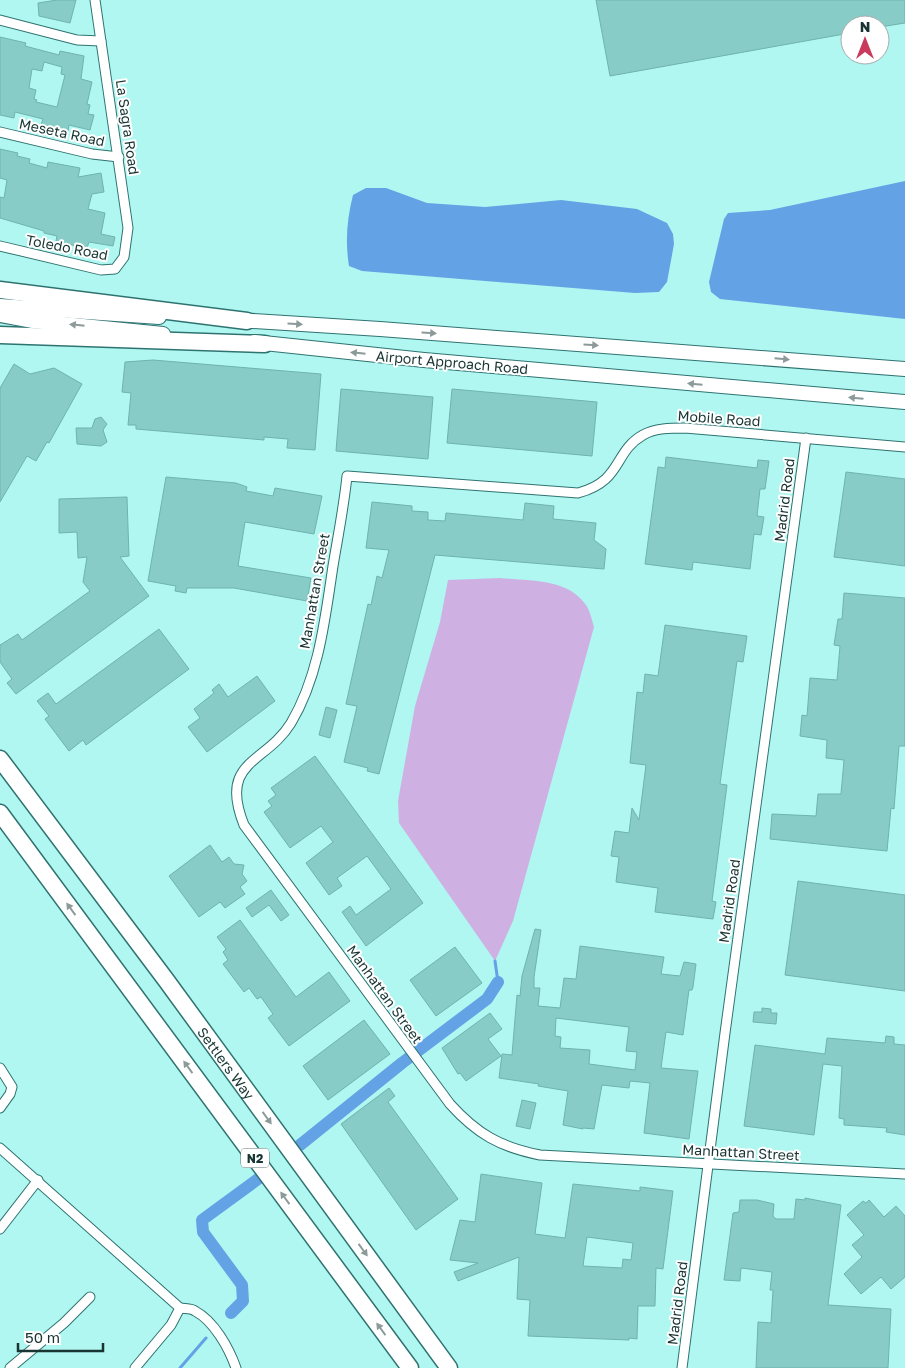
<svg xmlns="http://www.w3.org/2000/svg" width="905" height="1368" font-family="'Golos Text',sans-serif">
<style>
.green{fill:#ceb1e2}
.water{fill:#63a2e4}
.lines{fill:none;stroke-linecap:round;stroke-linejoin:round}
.stream{stroke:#63a2e4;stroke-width:3}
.canal{stroke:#63a2e4;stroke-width:12}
.building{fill:#88ccc8;stroke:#6fb3ae;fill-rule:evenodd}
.street-casing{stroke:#2e7370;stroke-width:11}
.primary-casing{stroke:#2e7370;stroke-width:16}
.highway-casing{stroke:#2e7370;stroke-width:19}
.street{stroke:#fff;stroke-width:9}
.primary{stroke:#fff;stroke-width:14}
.highway{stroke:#fff;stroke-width:16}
.oneway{fill:#8c9a99}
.labels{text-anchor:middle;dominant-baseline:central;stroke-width:4;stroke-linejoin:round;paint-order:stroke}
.shield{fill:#fff;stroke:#5d7270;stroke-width:1}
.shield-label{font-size:12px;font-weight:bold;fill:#183533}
.street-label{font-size:14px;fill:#183533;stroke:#fff}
</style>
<rect width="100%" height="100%" fill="#b0f6f1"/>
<path class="green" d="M 500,578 C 529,581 568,578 586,605 C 590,611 592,620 594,627 L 513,921 L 495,961 L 399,823 L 398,801 L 415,706 L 440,622 L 448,580 Z"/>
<g class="water">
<polygon points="905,181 905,319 720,299 711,292 709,282 724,219 728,213 770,210"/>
<path d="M 366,188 L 386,188 L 427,203 L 485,207 L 561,200 L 637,209 L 667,223 L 673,234 L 674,244 L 667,282 L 659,292 L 635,293 L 362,271 L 349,266 C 345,241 347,219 353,195 Z"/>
</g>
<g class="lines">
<g class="stream">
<polyline points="495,961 498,982"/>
<polyline points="180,1368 206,1338"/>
</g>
<g class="canal">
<polyline points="300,1145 402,1063 487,999 498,982"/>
<polyline points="231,1313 243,1301 242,1285 203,1232 202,1220 258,1179"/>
</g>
</g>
<g class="building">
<polygon points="57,0 76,0 70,23 39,16 38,3"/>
<polygon points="596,0 905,0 905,23 880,27 880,25 850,25 850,33 610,76"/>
<path d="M 0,37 L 26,43 L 25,46 L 59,55 L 60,51 L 84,56 L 81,79 L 92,82 L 87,104 L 90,105 L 88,114 L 94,115 L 90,130 L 69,125 L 68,131 L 41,125 L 43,119 L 15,112 L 14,118 L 0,115 ZM 44,62 L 62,67 L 61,74 L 65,75 L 57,107 L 36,102 L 37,100 L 34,99 L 36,90 L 29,88 L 32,69 L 42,71 Z"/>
<polygon points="0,149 18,153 17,156 30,159 29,163 47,168 48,162 80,168 78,177 101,173 104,192 92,194 88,209 105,213 101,234 115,237 113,246 89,242 87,248 62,243 56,241 57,236 44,233 44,231 0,218 0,197 4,198 7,180 0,178"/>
<polygon points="153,360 321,374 315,450 287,448 288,439 264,437 264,440 136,429 136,425 128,425 131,393 122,392 125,362"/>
<polygon points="14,364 30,374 54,368 82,384 49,443 47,442 36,461 27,456 0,502 0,388"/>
<polygon points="341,389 433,397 428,459 336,451"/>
<polygon points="452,389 597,402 592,456 447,443"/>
<polygon points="101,417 107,424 103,430 107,442 101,446 77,444 76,428 92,428 95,419"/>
<polygon points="666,457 757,468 758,460 769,461 765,489 760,489 757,516 764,517 761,535 754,534 750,569 693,562 692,570 645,564 658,467 665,468"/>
<polygon points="846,472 905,479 905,566 834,557"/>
<polygon points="166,477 236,483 247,487 246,491 273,496 275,488 322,496 314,534 245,522 238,566 311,578 307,601 234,588 187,588 186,593 175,591 176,586 148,581"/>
<polygon points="127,497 129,556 120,557 149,596 16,694 7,683 12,679 0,662 0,645 18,634 22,640 90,591 83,582 87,557 78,558 77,532 59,533 59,499"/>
<polygon points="372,502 412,506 412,511 428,512 428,520 445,521 446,513 523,520 525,503 554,506 553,519 596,523 594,540 606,549 604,569 435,555 379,774 367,771 368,768 344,762 357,706 346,704 368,604 371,605 377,576 382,578 389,550 366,548"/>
<polygon points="844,593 905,598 905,746 899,746 894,809 891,808 887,851 770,839 772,814 816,816 818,794 841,794 844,760 826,758 827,740 800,736 802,715 807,716 810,678 837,680 840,646 834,645 838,619 842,619"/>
<polygon points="665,625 747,636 743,662 737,661 720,784 727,785 712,901 716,902 713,919 655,912 658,888 616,882 619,857 611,856 615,831 629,833 632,808 639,820 646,765 630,763 637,692 643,693 645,674 658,676"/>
<polygon points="159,629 189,669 86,745 83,740 69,751 45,719 49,716 37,701 48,693 56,704"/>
<polygon points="257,676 275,701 207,752 188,727 200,718 194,709 214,693 212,690 219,684 228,697"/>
<polygon points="326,707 337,710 330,738 319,735"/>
<polygon points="315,756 423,903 366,946 342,912 350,906 356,915 391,889 367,856 337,878 342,886 329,895 306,863 333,842 321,826 290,848 264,812 272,806 268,801 276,795 271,788"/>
<polygon points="210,845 222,862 229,857 234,864 244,865 242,874 247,881 240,887 245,894 225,908 220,902 199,917 169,876"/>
<polygon points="798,881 905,895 905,991 785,975"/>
<polygon points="271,890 289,915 281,921 269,905 252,917 246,908"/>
<polygon points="240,920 296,997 329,972 350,1001 289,1046 268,1018 273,1014 261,997 257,999 249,988 244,992 223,964 228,960 223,952 226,949 217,937"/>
<path d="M 535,929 L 541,930 L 534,977 L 534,988 L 540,988 L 538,1006 L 560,1008 L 564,978 L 576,979 L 580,946 L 664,957 L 661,974 L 680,976 L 684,962 L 696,964 L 693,987 L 692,990 L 689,990 L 683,1035 L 666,1032 L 661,1068 L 698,1071 L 689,1139 L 644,1133 L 650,1083 L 630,1081 L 629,1088 L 602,1085 L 594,1129 L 583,1128 L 583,1129 L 563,1125 L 568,1091 L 538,1086 L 539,1084 L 499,1078 L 502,1054 L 512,1055 L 517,995 L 520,996 L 522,976 ZM 556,1018 L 629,1027 L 626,1051 L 637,1052 L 635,1070 L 589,1064 L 590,1050 L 560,1048 L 561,1037 L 555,1036 Z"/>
<polygon points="455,947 482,983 436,1016 410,980"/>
<polygon points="762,1008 771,1009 771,1013 777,1013 776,1024 753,1022 754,1012 762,1012"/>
<polygon points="490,1013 502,1029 488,1039 501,1056 466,1081 460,1073 458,1074 442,1048"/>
<polygon points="364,1020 390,1054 328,1100 303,1066"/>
<polygon points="886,1036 894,1037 894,1044 905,1045 905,1135 886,1132 887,1128 844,1125 844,1119 839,1118 842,1066 823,1064 814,1135 744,1126 755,1045 825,1054 827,1038 885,1043"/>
<polygon points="389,1088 395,1096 388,1102 458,1199 416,1230 341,1124"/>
<polygon points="522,1100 536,1103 530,1129 516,1126"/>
<path d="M 481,1174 L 542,1183 L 535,1234 L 565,1238 L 573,1184 L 640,1191 L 640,1187 L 673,1191 L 663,1269 L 656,1268 L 655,1306 L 638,1306 L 637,1339 L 629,1338 L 629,1340 L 528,1336 L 530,1300 L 517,1299 L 519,1257 L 458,1281 L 454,1272 L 478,1263 L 450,1260 L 460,1220 L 475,1222 ZM 587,1237 L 633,1243 L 631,1260 L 623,1259 L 622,1268 L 583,1266 Z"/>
<polygon points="805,1198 841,1205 828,1305 891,1309 888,1368 756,1368 758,1322 771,1323 773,1290 770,1290 772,1272 741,1268 740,1281 724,1280 733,1213 739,1212 740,1200 757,1200 774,1204 773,1216 776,1219 794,1219 796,1199 805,1200"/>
<polygon points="869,1200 884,1217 896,1206 905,1216 905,1277 891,1289 881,1277 861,1294 844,1274 862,1257 852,1245 864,1235 847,1215 863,1201 866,1203"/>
</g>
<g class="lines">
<g class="street-casing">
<g id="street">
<polyline points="0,20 77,40 101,41"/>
<polyline points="0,132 92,154 119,157"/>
<polyline points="0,246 101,270 115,269 124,257 128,228 95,0"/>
<path d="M 905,447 L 685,428 C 671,428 655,428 643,435 C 613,452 623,481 578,493 L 347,476 C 344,506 338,536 333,566 C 325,619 319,676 291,723 C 266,764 218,760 244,825 L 450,1104 C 477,1134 500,1147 540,1155 L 905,1174"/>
<polyline points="0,1068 12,1087 10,1094 0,1108"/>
<polyline points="0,1148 180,1308 171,1325 135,1368"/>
<polyline points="0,1229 38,1180"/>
<path d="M 180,1308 C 185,1309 191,1308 195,1311 C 214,1321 229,1348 236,1368"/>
<polyline points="10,1368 64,1323 90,1297"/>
<polyline points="682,1368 725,1033 806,438"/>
</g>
</g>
<g class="primary-casing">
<g id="primary">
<polyline points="0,306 159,317"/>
<polyline points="0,315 33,321 163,334"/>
<polyline points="238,320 380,329 905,369"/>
<polyline points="254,342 424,360 905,402"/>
</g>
</g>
<g class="highway-casing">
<g id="highway">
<polyline points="0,290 247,321"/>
<polyline points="0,335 265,344"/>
<path id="s1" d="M 0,759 L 166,980 L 449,1368"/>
<polyline points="0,813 410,1368"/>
</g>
</g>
<use href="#street" class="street"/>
<use href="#primary" class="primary"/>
<use href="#highway" class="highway"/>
</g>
<defs><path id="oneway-solid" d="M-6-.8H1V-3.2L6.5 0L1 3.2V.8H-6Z" transform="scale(1.25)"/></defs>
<g class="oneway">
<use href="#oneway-solid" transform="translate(295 324) rotate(4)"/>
<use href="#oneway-solid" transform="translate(77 325) rotate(-174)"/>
<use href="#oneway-solid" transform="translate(429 333) rotate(4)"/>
<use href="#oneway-solid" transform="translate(591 345) rotate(4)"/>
<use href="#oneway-solid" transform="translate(358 353) rotate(-174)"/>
<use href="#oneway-solid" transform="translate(782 359) rotate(5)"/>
<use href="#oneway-solid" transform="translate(695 384) rotate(-175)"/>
<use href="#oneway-solid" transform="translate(856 398) rotate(-175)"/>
<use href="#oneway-solid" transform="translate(71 909) rotate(-126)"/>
<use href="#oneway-solid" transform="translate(188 1067) rotate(-126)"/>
<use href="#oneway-solid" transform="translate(267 1118) rotate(54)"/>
<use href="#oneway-solid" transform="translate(285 1198) rotate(-126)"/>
<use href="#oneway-solid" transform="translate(363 1250) rotate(54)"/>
<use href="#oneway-solid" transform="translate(381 1329) rotate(-126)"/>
</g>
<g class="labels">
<rect class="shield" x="241" y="1148.5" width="28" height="19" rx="4"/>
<g class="shield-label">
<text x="255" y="1158">N2</text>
</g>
<g class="street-label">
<text transform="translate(128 127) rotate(82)">La Sagra Road</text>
<text transform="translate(62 132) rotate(12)">Meseta Road</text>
<text transform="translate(67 247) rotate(11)">Toledo Road</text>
<text transform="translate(452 362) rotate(5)">Airport Approach Road</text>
<text transform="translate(719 418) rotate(4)">Mobile Road</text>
<text transform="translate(784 500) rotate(-83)">Madrid Road</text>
<text transform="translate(314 591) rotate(-80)">Manhattan Street</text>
<text transform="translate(729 901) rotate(-82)">Madrid Road</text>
<text transform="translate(385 994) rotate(54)">Manhattan Street</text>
<text stroke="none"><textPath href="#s1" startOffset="379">Settlers Way</textPath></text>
<text transform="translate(741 1152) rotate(3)">Manhattan Street</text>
<text transform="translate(677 1303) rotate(-83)">Madrid Road</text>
</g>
</g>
<g transform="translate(865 40)"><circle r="24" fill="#ffffff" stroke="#a3aead"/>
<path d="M0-4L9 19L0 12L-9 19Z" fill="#c93a5d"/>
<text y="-8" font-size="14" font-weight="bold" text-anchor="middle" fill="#183533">N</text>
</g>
<path d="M18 1343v8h85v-8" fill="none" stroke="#183533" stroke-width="2.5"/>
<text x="25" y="1343" font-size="15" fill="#183533" stroke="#ffffff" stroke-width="4" paint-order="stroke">50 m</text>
</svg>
